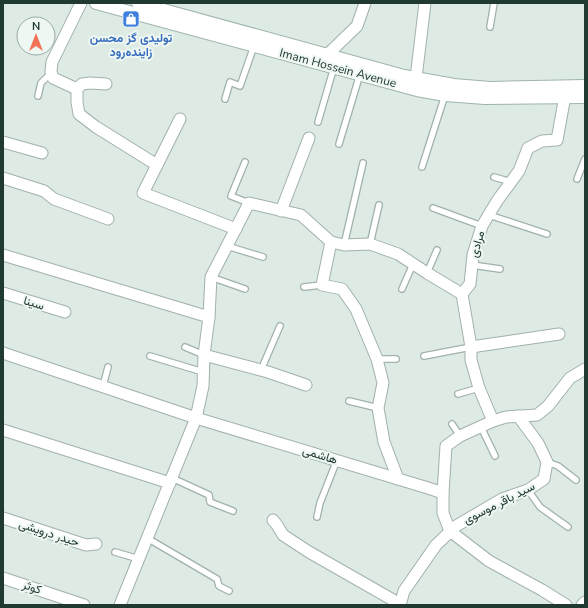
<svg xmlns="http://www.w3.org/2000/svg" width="588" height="608" font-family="'Nunito Sans',Vazirmatn,sans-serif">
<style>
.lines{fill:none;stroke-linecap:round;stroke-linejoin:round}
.service-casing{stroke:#a1b1ab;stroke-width:8}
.minor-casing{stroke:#a1b1ab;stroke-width:13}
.secondary-casing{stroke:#9eb5ab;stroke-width:14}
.service{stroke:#fff;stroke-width:5.5}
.minor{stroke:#fff;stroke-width:11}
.secondary{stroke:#fff;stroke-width:12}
.labels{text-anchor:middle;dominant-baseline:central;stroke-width:4;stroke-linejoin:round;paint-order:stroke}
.shop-label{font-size:12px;font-weight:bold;fill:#366cbe;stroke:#eef7f2}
.street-label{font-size:12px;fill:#203931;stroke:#eef7f2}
</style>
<rect width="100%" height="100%" fill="#deeae4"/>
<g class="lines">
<g class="service-casing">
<g id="service">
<polyline points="490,27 494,3"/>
<polyline points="38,96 41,83 51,73"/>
<polyline points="225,99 230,82 240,86 254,46"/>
<polyline points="318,122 334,67"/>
<polyline points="339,144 360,74"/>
<polyline points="245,162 231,196 249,203"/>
<polyline points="422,167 445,95"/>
<polyline points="494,177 511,182"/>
<polyline points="577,179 585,159"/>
<polyline points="433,208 482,226"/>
<polyline points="489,215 547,234"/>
<polyline points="370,244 379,205"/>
<polyline points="344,245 363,163"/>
<polyline points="227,246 263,257"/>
<polyline points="472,265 500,269"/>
<polyline points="427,273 437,250"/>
<polyline points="211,277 245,289"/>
<polyline points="304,287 322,285"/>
<polyline points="402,289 413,264"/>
<polyline points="185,347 204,355"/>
<polyline points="150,356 203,372"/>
<polyline points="424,356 471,347"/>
<polyline points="377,359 396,359"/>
<polyline points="261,370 280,326"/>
<polyline points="103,386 108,367"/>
<polyline points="458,394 479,388"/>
<polyline points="349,401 378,408"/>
<polyline points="452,424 460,436"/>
<polyline points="481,427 495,456"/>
<polyline points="547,462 558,466 576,480"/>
<polyline points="172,478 209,495 210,502 233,511"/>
<polyline points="528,490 540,507 568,527"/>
<polyline points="317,517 320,503 337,460"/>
<polyline points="147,538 217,579 219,586 229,591"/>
<polyline points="115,552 139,559"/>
</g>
</g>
<g class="minor-casing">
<g id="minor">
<polyline points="327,55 357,26 365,3"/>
<polyline points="416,78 425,3"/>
<polyline points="106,84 90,83 82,84 77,89 77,102 79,114 96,127 157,165"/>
<polyline points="77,89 53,78 51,72 52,62 81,3"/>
<polyline points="180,119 143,193 236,229"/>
<polyline points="3,142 42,153"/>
<polyline points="3,178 44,191 54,199 108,219"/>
<polyline points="281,211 309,138"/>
<polyline points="331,242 322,285 342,289 356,309 377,359 383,383 378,408 384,442 398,479"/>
<polyline points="3,255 209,317"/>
<polyline points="3,293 65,312"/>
<polyline points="471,347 559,334"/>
<polyline points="3,353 196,418 428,488 443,493"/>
<polyline points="204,355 268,372 306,385"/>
<polyline points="493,421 479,388 471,360 471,347 462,294 470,284 473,255 482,226 497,201 519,171 528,148 542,141 557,140 565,96"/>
<polyline points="3,430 170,483"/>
<polyline points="3,518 86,545 96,544"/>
<polyline points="273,520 277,525 283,535 309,552 400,604"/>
<polyline points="3,578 84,605"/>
<polyline points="120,605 196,418 203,386 204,355 209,317 211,277 249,203 301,215 331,242 344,245 370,244 398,254 427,273 462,294"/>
<polyline points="400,605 404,591 436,545 456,526 502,499 528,490 544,479 547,462 538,443 518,416"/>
<polyline points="566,605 542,590 489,561 450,531 443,513 443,493 446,446 460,436 493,421 506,417 537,415 548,406 570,378 585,369"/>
<polyline points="582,605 585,602"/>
</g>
</g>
<g class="secondary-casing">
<g id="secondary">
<polyline points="96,3 417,90 445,95 485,98 585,97"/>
<polyline points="138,3 404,76 454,85 490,88 585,86"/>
</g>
</g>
<use href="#service" class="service"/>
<use href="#minor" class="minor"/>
<use href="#secondary" class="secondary"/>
</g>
<defs>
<g id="shop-square" transform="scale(0.9)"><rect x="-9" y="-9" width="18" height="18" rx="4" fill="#3f7fe0" stroke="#eef7f2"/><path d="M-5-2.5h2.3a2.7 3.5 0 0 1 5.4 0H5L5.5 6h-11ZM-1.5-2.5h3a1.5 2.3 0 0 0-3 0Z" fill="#fff"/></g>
</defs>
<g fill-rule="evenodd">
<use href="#shop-square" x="131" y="19"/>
</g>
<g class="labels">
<g class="shop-label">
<text x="131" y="38">تولیدی گز محسن<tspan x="131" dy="14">زاینده‌رود</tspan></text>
</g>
<g class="street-label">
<text transform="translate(338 68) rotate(15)">Imam Hossein Avenue</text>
<text transform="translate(477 244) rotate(-74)">مرادی</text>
<text transform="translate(34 303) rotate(17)">سینا</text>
<text transform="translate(320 455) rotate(17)">هاشمی</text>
<text transform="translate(499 503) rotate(-27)">سید باقر موسوی</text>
<text transform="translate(49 533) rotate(18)">حیدر درویشی</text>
<text transform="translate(32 587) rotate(19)">کوثر</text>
</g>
</g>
<rect width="588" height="608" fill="none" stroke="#203931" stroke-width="8"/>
<g transform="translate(36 36)"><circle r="19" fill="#eef7f2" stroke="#9caba5"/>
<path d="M0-3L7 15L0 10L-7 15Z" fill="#f17355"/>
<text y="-6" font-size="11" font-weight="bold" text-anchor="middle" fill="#203931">N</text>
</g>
</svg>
